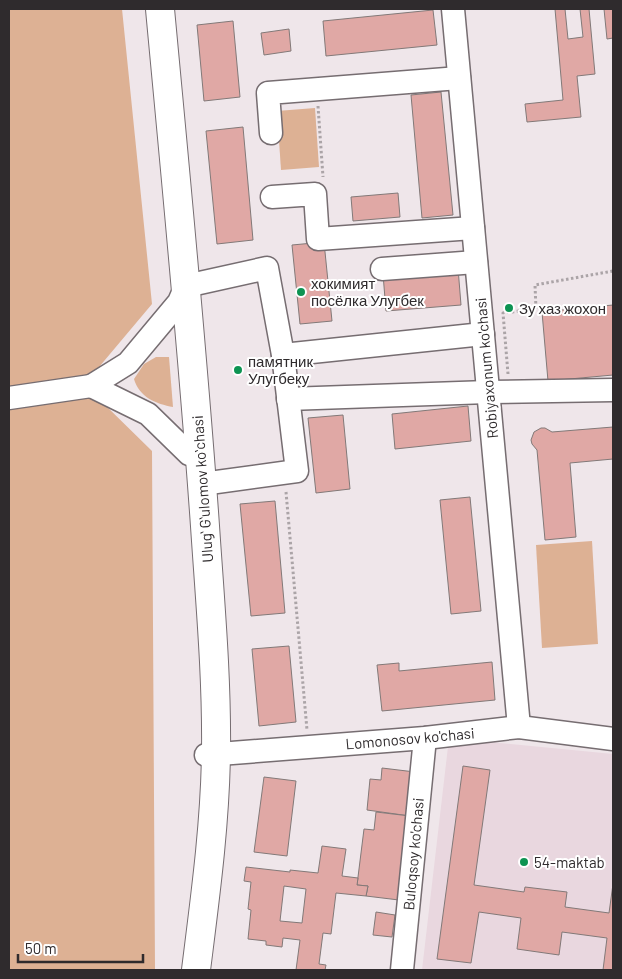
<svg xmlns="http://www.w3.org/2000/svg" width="622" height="979" font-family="Barlow,sans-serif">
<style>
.built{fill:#e9d7df}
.green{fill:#ddb194}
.building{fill:#e0a8a5;stroke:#827978;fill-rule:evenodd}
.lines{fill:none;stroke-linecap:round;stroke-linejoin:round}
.minor-casing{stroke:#766d71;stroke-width:25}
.major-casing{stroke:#766d71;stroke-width:30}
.path{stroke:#aba4a7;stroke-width:3;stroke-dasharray:2.5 2.5;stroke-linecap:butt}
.minor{stroke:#fff;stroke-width:22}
.major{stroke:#fff;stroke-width:28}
.poi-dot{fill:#0d9352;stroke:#fff;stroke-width:2}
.labels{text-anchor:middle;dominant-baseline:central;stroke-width:4;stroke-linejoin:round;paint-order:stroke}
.poi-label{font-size:15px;fill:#2f2b2d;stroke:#fff;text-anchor:start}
.street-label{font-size:15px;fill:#2f2b2d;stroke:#fff}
</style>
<rect width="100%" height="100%" fill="#efe6ea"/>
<polygon class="built" points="449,738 613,754 613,970 422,970"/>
<g class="green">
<polygon points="9,9 122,9 152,304 94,373 101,401 152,451 155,970 9,970"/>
<polygon points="315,108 319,167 281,170 277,111"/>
<path d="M 156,357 L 169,357 L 173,407 C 156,404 139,397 134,379 L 144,364 Z"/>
<polygon points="592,541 598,644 542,648 536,545"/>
</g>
<g class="building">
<polygon points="555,9 565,9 568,39 583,37 580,9 589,9 595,74 577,76 581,117 527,122 525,104 563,100"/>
<polygon points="604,9 613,9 613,38 607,39"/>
<polygon points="433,10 437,45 326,56 323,21"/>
<polygon points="233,21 240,97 204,101 197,25"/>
<polygon points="289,29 291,51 264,55 261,33"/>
<polygon points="441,92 453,215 422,218 411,95"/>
<polygon points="243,127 253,240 217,244 206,131"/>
<polygon points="398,193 400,217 353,221 351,197"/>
<polygon points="324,242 332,321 300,324 292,245"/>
<polygon points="458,268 461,305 386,311 383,274"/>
<polygon points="613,305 613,375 548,381 542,312"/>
<polygon points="468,406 471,441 395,449 392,414"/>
<polygon points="343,415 350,489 316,493 308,418"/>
<polygon points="613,427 613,459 570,463 576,537 545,540 537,450 532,444 531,440 534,432 541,428 545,428 552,432"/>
<polygon points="470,497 481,611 451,614 440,500"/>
<polygon points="275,501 285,613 251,616 240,504"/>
<polygon points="289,646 296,722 259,726 252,649"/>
<polygon points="492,662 495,700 382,711 377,665 399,663 399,671"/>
<polygon points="463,766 490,770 474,885 524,892 525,887 567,892 565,907 609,913 613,884 613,970 603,970 607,938 562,932 559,955 517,949 521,918 479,912 471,963 437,959"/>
<polygon points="382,768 415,772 410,816 367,810 370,779 381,780"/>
<polygon points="264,777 296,781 287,856 254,852"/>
<polygon points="376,812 410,816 399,900 366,896 368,886 357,885 364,829 374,830"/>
<path d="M 322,846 L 346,849 L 342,876 L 358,878 L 357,885 L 368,886 L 366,896 L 336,893 L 331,934 L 323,933 L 319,964 L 326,965 L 325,970 L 296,970 L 300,940 L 283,938 L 282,947 L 266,945 L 266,941 L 248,939 L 251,910 L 248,909 L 251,882 L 244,881 L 246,867 L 290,872 L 290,870 L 318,873 ZM 284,886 L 306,889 L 302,923 L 280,921 Z"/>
<polygon points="376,912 395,915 392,937 373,935"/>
</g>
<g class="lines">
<g class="minor-casing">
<g id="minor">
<polyline points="453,9 519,727"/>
<polyline points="271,133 268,93 459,78"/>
<polyline points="272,197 315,194 318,239 473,228"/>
<polyline points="382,269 476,262"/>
<polyline points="283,355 483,334"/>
<polyline points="9,398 91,386"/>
<polyline points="288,399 488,392 613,390"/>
<polyline points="200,458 189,454 148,414 91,386 128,363 179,302 186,286 267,268 283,355 297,471 202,484"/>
<polyline points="206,755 425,738 519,727 613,739"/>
<polyline points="402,970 425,738"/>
</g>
</g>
<g class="major-casing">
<path id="major" d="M 160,9 C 176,181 193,353 205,526 C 210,601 217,677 216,753 C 215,826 205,898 196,970"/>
</g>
<g class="path">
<polyline points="318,106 323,177"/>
<polyline points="508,374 503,313 536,309 535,285 613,271"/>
<polyline points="286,492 307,730"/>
</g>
<use href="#minor" class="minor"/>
<use href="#major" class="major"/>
</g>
<g class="poi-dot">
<circle cx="301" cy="292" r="5"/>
<circle cx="509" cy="308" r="5"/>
<circle cx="238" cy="370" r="5"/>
<circle cx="524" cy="862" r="5"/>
</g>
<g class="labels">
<g class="poi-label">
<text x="311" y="283">хокимият<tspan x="311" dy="17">посёлка Улугбек</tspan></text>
<text x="519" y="308">Зу хаз жохон</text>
<text x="248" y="361">памятник<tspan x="248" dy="17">Улугбеку</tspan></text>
<text x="534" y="862">54-maktab</text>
</g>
<g class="street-label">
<text transform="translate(486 368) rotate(-95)">Robiyaxonum ko'chasi</text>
<text transform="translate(202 489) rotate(-94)">Ulugʻ Gʻulomov koʻchasi</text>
<text transform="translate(410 738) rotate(-5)">Lomonosov ko'chasi</text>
<text transform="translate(413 854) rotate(-85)">Buloqsoy ko'chasi</text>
</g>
</g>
<rect width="622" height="979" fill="none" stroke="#2f2b2d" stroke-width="20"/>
<path d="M18 954v8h125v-8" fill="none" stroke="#2f2b2d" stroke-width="2.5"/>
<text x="25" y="954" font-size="15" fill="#2f2b2d" stroke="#ffffff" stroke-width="4" paint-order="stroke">50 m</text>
</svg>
